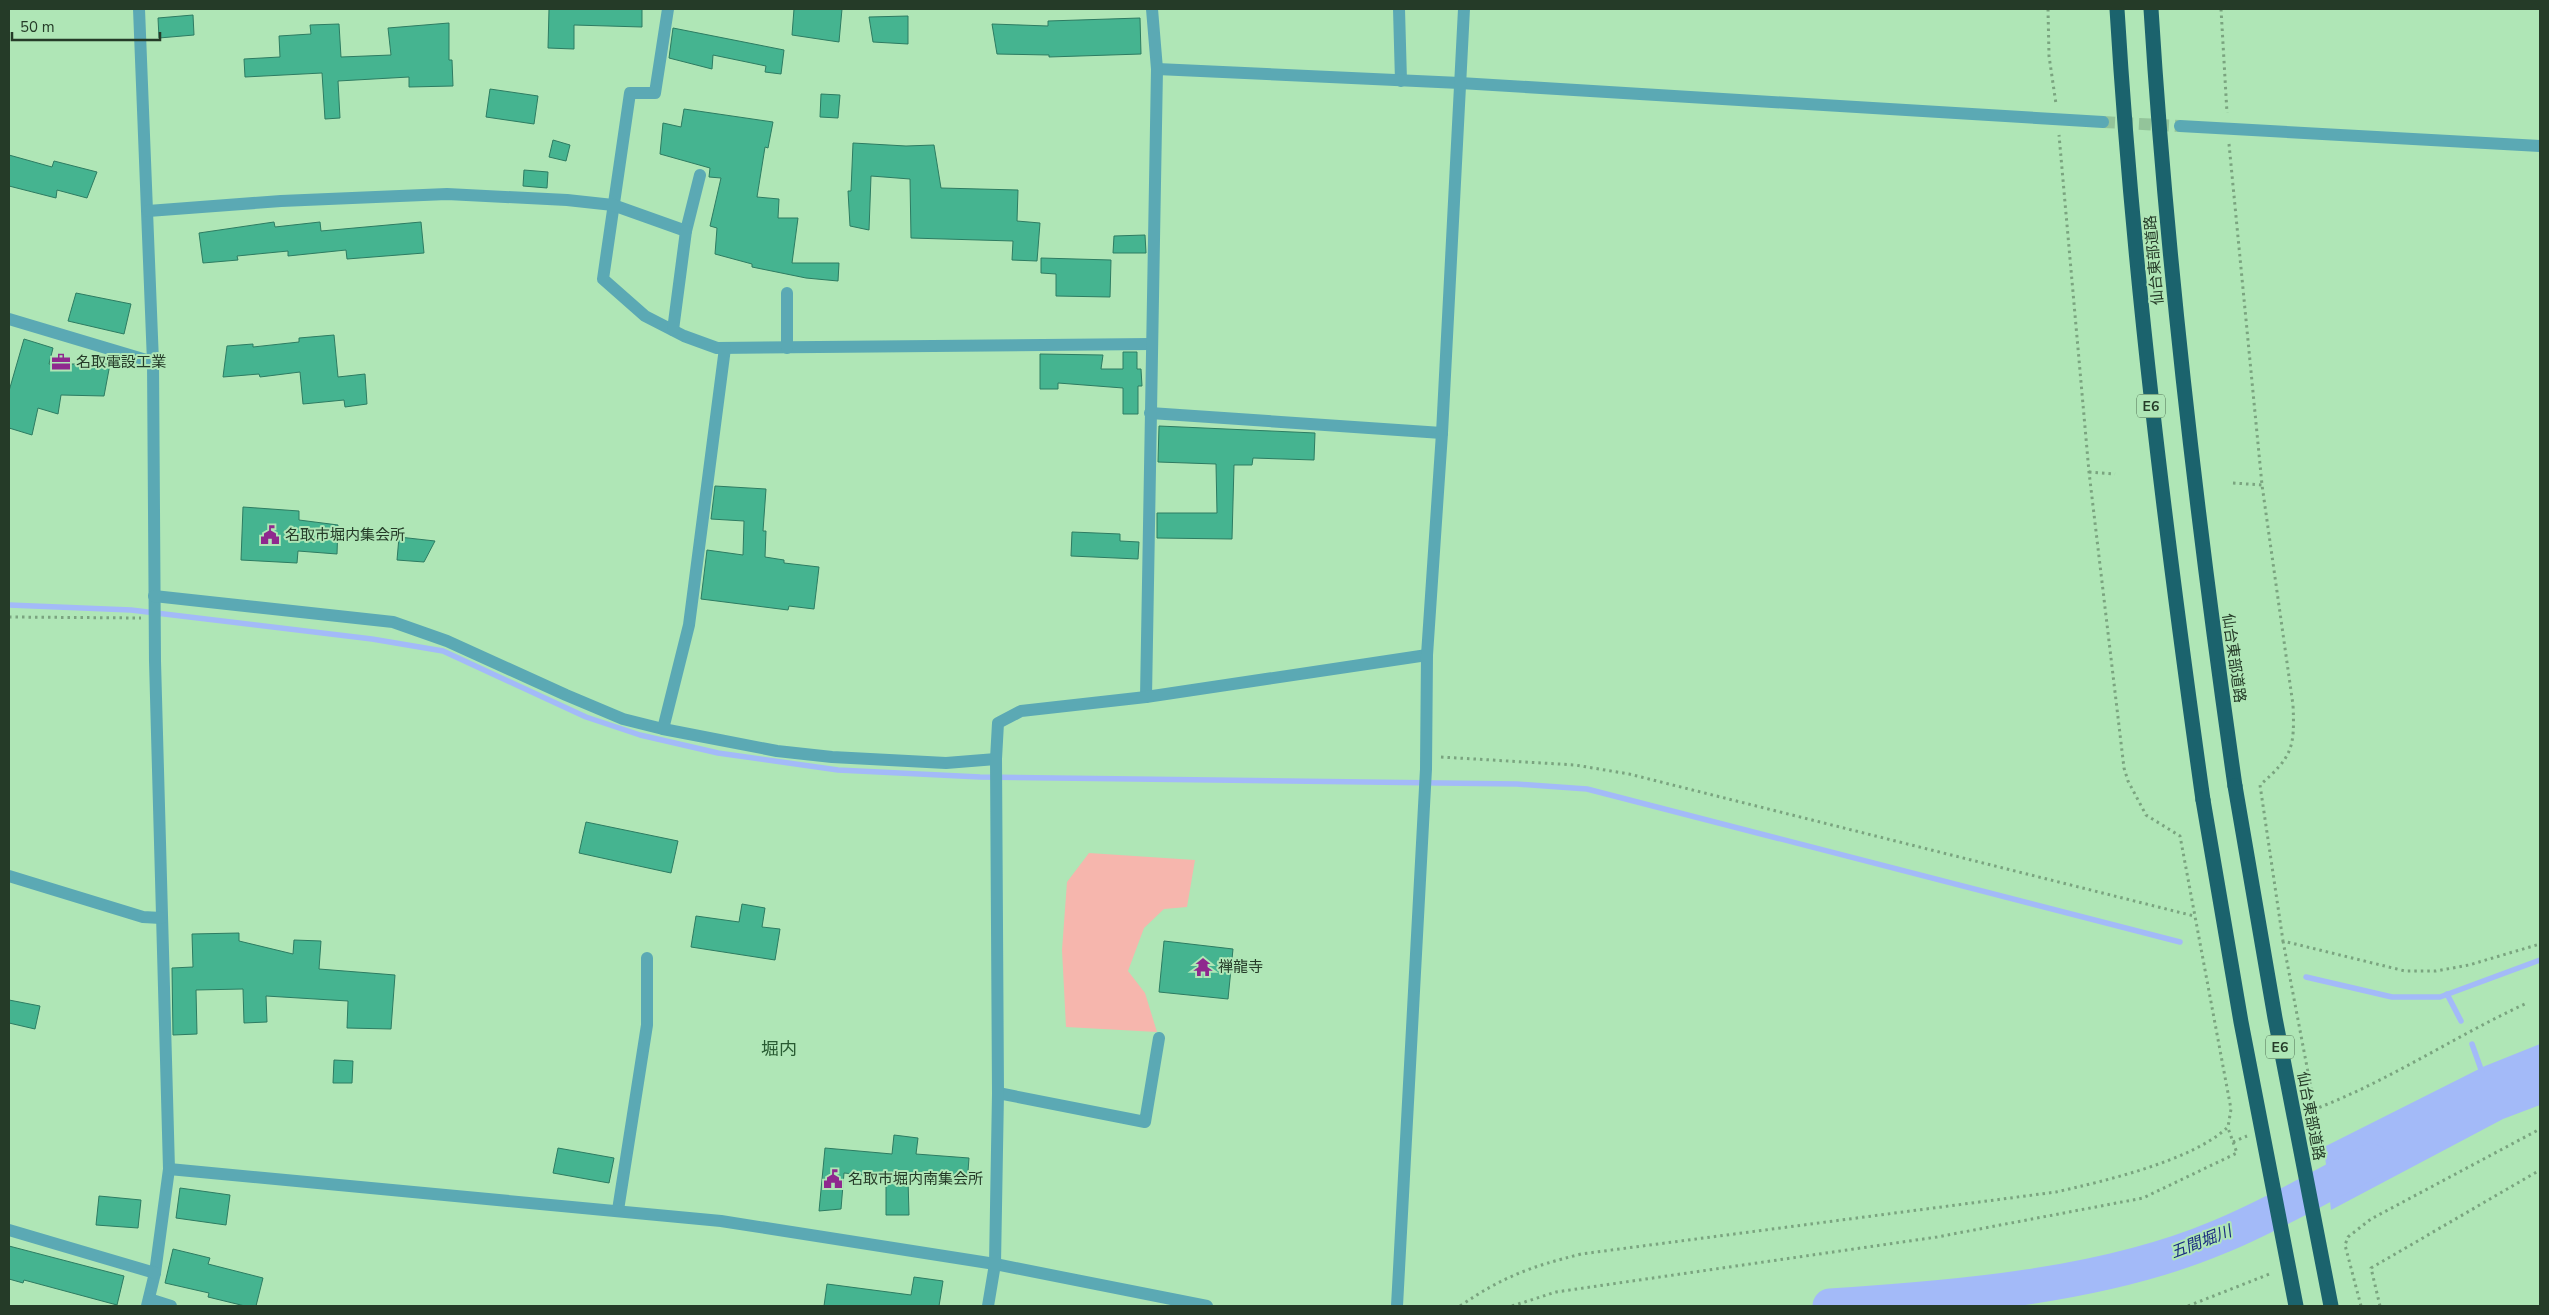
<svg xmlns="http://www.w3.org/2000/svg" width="2549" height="1315" font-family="'Nunito Sans','Noto Sans JP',sans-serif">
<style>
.green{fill:#f6b6ad}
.water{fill:#a3baf8}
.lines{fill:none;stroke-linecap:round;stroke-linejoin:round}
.stream{stroke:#a3baf8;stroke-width:5.5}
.river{stroke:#a3baf8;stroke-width:35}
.building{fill:#45b490;stroke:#2d7c62}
.minor-tunnel{stroke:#93c49a;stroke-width:12;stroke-dasharray:12 6;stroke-linecap:butt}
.path{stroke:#7aa47f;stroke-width:3;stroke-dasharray:2.5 4;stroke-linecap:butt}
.minor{stroke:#5ba9b4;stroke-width:12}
.highway{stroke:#1b636d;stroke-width:15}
.highway-bridge{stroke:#1b636d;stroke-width:15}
.labels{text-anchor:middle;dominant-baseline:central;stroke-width:4;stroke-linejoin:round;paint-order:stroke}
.shield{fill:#afe6b6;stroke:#4e6e53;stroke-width:1}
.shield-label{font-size:14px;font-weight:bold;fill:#253b28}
.street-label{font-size:15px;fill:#253b28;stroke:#afe6b6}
.poi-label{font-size:15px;fill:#253b28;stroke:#afe6b6;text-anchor:start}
.water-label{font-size:16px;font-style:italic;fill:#192b80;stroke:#afe6b6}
.quarter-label{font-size:18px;fill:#285b32;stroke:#afe6b6}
</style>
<rect width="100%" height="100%" fill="#afe6b6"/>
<polygon class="green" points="1089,853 1195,860 1187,907 1164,909 1144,928 1128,971 1145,993 1157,1032 1066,1027 1062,950 1067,882"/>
<polygon class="water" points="2540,1044 2540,1105 2503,1119 2331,1210 2324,1147 2485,1066"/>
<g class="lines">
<g class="stream">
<polyline points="9,605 131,610 372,639 443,651 586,717 640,735 718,753 838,770 980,777 1517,784 1587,789 2180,942"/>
<polyline points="2306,977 2392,997 2440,997 2540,960"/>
<polyline points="2447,994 2461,1021"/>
<polyline points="2472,1044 2483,1075"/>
</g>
<path class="river" d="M 1830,1306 C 1955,1298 2103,1286 2219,1237 C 2271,1216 2321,1186 2371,1161"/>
</g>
<g class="building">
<polygon points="549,9 642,9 642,27 574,25 574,49 548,48"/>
<polygon points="794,9 842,9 839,42 792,35"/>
<polygon points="193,15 194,35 159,38 158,18"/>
<polygon points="908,16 908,44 873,42 869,17"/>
<polygon points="1140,18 1141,54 1049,57 1049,55 997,54 992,24 1048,26 1048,21"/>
<polygon points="449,23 449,60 452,60 453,86 409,87 409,77 338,81 340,118 325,119 322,73 245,77 244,59 280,57 279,36 311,34 310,25 339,24 341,57 391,55 388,28"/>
<polygon points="673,28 784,50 781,74 765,72 766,66 713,55 712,69 669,58"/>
<polygon points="490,89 538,96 534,124 486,117"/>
<polygon points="821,94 840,95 838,118 820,117"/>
<polygon points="684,109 773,122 768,148 765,147 757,197 779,199 778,218 798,218 792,263 839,263 838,281 806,278 752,267 752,264 715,254 717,228 710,226 721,178 709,177 710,168 660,154 663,123 681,127"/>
<polygon points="553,140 570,145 566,161 549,157"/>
<polygon points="853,143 906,146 934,145 941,188 1018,190 1017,221 1040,223 1037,261 1012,260 1013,241 911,238 910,179 871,176 869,230 850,226 848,191 851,191"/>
<polygon points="9,155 52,167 54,161 97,172 87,198 57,190 56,198 9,186"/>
<polygon points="524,170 548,172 547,188 523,186"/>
<polygon points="274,222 275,227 320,222 321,231 421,222 424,253 347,259 346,250 288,256 288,251 237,256 238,260 203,263 199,233"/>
<polygon points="1145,235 1146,253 1113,253 1114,236"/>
<polygon points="1041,258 1111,260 1110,297 1056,296 1056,274 1041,273"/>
<polygon points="76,293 131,304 124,334 68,321"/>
<polygon points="334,335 338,377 365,374 367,404 345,407 344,400 303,404 300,372 260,377 259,374 223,377 227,346 253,344 253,347 299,342 299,338"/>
<polygon points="24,339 53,348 49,364 110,364 104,396 61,395 58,414 38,408 32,435 9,428 9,391"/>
<polygon points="1123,352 1137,352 1137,369 1141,369 1142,386 1138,386 1138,414 1123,414 1123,388 1058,383 1058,389 1040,389 1040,354 1103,355 1101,369 1123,369"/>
<polygon points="1159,426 1315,433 1314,460 1253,458 1252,465 1234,465 1232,539 1157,538 1157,513 1217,513 1216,464 1158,462"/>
<polygon points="715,486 766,489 763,531 766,531 765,557 784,560 784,563 819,567 814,609 789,606 788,610 701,599 707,550 743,555 744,521 711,519"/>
<polygon points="243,507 299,511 299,520 338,525 337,554 298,551 297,563 241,560"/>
<polygon points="1072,532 1120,534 1120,541 1139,542 1138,559 1071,556"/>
<polygon points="399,537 435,541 424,562 397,560"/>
<polygon points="586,822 678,841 671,873 579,853"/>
<polygon points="742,904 765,908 762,927 780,929 775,960 691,947 696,916 739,922"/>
<polygon points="239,933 239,941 293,954 294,940 321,941 319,969 395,975 391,1029 347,1028 348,1001 266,996 267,1022 244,1023 243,989 196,990 197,1034 173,1035 172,968 193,967 192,934"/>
<polygon points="1164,941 1233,949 1228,999 1159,992"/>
<polygon points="9,1000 40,1006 35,1029 9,1023"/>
<polygon points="334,1060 353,1061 352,1083 333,1083"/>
<polygon points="894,1135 918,1138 916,1154 969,1158 967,1185 908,1179 909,1215 886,1215 886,1177 844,1173 841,1209 819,1211 825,1148 892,1154"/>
<polygon points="558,1148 614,1158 609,1183 553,1173"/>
<polygon points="180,1188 230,1195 226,1225 176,1218"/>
<polygon points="99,1196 141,1200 138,1228 96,1225"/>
<polygon points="9,1246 124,1276 117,1305 24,1280 23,1283 9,1279"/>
<polygon points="173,1249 210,1258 208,1264 263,1278 256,1306 245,1306 208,1297 209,1293 165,1283"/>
<polygon points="914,1277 943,1281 939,1306 824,1306 827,1284 911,1295"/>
</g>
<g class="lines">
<polyline class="minor-tunnel" points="2103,122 2180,126"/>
<g class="path">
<polyline points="2048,9 2049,56 2056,104"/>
<polyline points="2221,9 2227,113"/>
<path d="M 2229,144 L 2262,485 L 2293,705 C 2295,748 2292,757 2260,785 L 2283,941 L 2405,971 L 2436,971 L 2469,965 L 2540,944"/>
<polyline points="2089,472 2115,474"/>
<polyline points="2233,483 2262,485"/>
<polyline points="9,617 141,618"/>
<polyline points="1441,757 1575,765 1629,774 2194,916"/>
<path d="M 2283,941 L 2315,1109 C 2389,1081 2455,1036 2527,1003"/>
<polyline points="2233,1142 2247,1136"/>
<path d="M 1460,1306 C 1504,1276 1530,1267 1581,1254 L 2056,1192 C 2104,1181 2192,1161 2228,1127 L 2231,1109 L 2180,836 L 2146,815 L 2128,781 L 2124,768 L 2089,472 L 2059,135"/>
<polyline points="1512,1306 1556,1292 1937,1237 2143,1198 2237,1153 2228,1128"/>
<polyline points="2188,1306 2272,1273"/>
<polyline points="2361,1306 2345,1245 2348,1237 2371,1219 2540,1129"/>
<polyline points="2380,1306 2371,1268 2540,1170"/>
</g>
<g class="minor">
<polyline points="139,9 153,362 155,661 169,1169 155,1273 147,1306"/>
<polyline points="668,9 655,93 630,93 603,279 645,316 684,336 717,348 1151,344"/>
<polyline points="1399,9 1401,81"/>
<polyline points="1157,69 1460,83 2103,122"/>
<polyline points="2180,126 2540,146"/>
<polyline points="148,211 281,201 447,194 567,200 613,205 686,231 700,175"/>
<polyline points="787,293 787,348"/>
<polyline points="9,319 153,362"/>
<polyline points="673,330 686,231"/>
<polyline points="1150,413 1442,433"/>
<polyline points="154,596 393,622 447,641 566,695 623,719 663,729 777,751 832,757 946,763 996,759"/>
<polyline points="1146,697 1157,69 1152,9"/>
<polyline points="663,729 689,625 725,348"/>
<polyline points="9,876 143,917 161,918"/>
<polyline points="998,1093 1145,1122 1159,1038"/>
<polyline points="169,1169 721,1221 995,1264 1207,1306"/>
<polyline points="618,1210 647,1025 647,958"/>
<polyline points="9,1230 155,1273"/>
<polyline points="149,1299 171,1306"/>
<polyline points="988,1306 995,1264 998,1093 996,759 998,723 1021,711 1146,697 1427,655"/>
<polyline points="1397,1306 1426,769 1427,655 1442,433 1464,9"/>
</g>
<g class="highway">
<path d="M 2117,9 C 2133,274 2166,537 2203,800"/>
<path d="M 2151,9 C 2167,269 2198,528 2235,786"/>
</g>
<g class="highway-bridge">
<polyline points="2235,786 2275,1018 2331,1306"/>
<polyline points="2203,800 2241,1022 2296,1306"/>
</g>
</g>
<defs>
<g id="office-bare" transform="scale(1.5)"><path d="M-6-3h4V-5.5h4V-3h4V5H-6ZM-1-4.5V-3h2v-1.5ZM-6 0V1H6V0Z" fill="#8f298e" stroke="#afe6b6" stroke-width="2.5" paint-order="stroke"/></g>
<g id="civic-bare" transform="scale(1.5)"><path d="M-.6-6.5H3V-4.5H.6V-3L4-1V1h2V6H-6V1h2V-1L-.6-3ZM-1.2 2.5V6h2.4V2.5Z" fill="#8f298e" stroke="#afe6b6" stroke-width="2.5" paint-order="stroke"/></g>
<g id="temple-bare" transform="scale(1.5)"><path d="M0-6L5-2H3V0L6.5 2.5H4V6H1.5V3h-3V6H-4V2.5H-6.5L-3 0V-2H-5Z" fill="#8f298e" stroke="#afe6b6" stroke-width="2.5" paint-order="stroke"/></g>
</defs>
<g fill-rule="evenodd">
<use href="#office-bare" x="61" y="362"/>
<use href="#civic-bare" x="270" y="535"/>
<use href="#temple-bare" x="1203" y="967"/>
<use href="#civic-bare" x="833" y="1179"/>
</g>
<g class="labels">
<g class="shield">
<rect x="2137" y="394.5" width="28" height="23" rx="4"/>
<rect x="2266" y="1035.5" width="28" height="23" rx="4"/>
</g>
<g class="shield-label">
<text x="2151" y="406">E6</text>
<text x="2280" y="1047">E6</text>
</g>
<g class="street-label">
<text transform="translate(2154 260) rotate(-95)">仙台東部道路</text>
<text transform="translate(2234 658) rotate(82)">仙台東部道路</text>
<text transform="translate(2311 1116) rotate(79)">仙台東部道路</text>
</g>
<g class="poi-label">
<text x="76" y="362">名取電設工業</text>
<text x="285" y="535">名取市堀内集会所</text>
<text x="1218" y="967">禅龍寺</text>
<text x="848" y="1179">名取市堀内南集会所</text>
</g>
<g class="water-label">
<text transform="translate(2201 1242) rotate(-21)">五間堀川</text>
</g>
<g class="quarter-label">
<text x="779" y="1049">堀内</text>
</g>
</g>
<rect width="2549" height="1315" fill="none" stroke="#253b28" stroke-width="20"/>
<path d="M12 32v8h148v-8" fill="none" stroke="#253b28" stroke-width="2.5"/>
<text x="20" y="32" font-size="15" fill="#253b28" stroke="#afe6b6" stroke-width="4" paint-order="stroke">50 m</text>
</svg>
